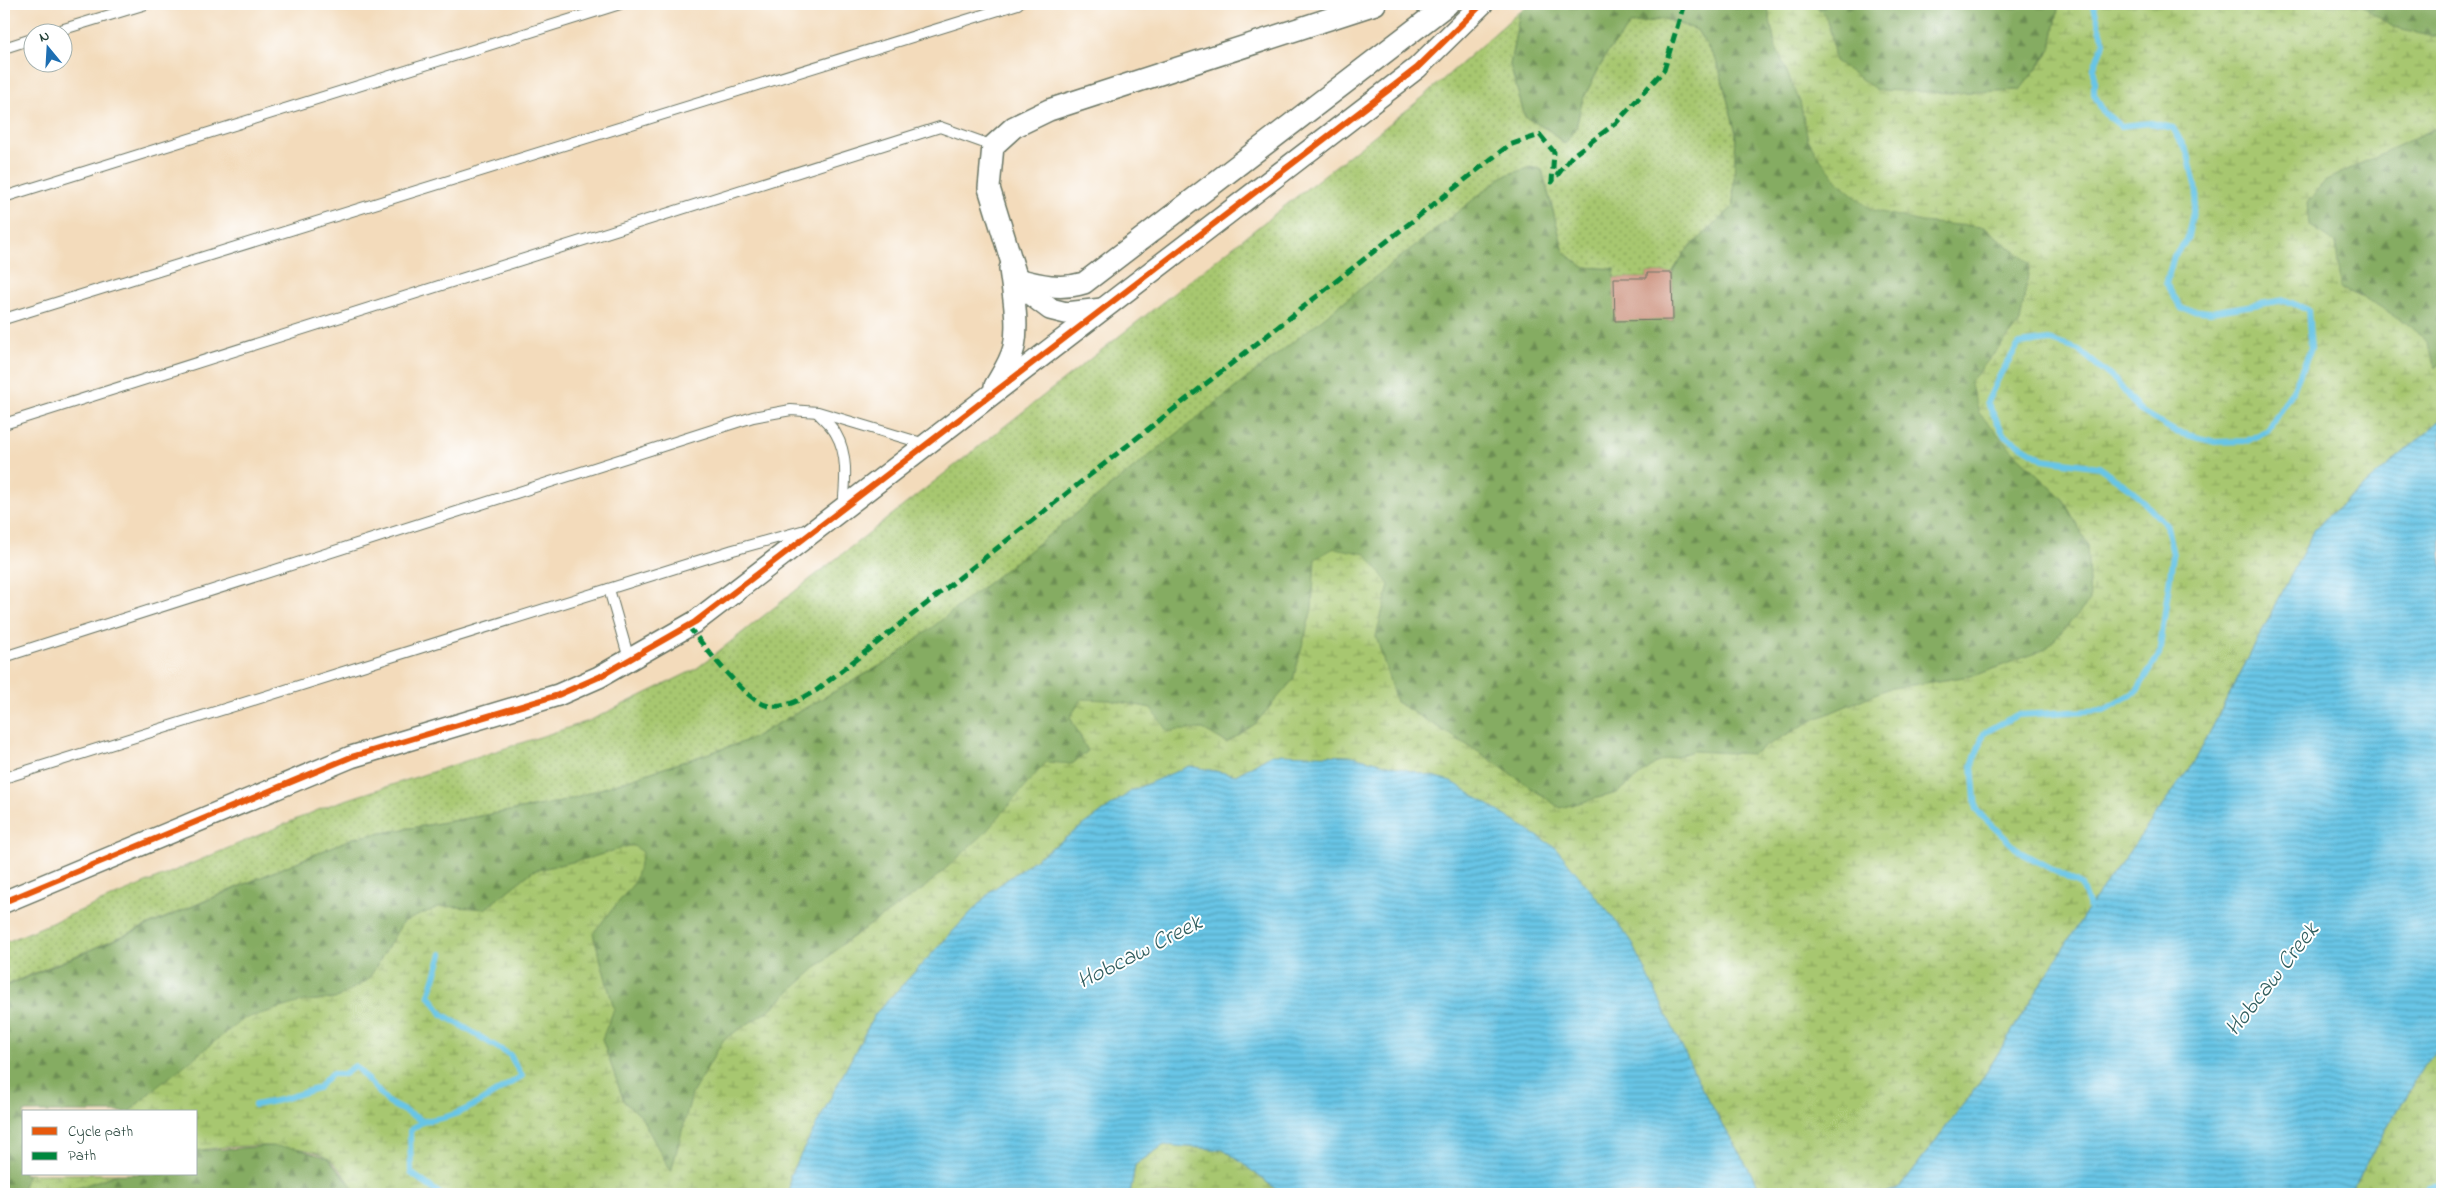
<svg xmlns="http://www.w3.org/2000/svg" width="2446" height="1198" font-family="'Indie Flower',sans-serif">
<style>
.green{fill:url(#green-dots);stroke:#638252}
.forest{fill:url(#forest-firs);stroke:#52744b}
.wetland{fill:url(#wetland-marsh);stroke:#638252}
.water{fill:url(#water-rules);stroke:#44818d}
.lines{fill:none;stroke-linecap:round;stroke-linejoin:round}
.stream{stroke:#68c5e6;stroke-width:6}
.building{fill:#cf9885}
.lane-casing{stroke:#697463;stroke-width:12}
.street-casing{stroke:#697463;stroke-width:24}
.lane{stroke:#fff;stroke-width:10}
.street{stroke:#fff;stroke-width:21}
.quiet{stroke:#00873e;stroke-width:5;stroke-dasharray:10 5;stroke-linecap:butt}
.cycleway-casing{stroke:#fff;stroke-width:9}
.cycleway{stroke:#e8590c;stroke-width:6}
.labels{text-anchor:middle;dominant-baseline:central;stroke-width:4;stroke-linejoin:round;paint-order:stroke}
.water-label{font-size:24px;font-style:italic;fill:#315f60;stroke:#fff}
</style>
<defs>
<pattern id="green-dots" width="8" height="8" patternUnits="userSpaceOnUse" patternTransform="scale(1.25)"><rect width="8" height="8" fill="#a7c76f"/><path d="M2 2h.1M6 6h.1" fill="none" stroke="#87a35c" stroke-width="1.8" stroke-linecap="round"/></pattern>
<pattern id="forest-firs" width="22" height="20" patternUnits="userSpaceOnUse" patternTransform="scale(1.25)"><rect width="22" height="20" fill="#85ac62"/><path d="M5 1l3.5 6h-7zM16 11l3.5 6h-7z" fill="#6c8d52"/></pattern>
<pattern id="wetland-marsh" width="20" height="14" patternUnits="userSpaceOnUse" patternTransform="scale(1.25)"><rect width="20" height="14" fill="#a7c76f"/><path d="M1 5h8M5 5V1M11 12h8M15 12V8" fill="none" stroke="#87a35c"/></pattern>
<pattern id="water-rules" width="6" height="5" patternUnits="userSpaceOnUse" patternTransform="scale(1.25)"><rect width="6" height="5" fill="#68c5e6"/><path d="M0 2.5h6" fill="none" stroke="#55a1bb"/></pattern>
</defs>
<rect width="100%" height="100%" fill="#fff"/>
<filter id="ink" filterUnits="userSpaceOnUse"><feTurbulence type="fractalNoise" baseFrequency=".02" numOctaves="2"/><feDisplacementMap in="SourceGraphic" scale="10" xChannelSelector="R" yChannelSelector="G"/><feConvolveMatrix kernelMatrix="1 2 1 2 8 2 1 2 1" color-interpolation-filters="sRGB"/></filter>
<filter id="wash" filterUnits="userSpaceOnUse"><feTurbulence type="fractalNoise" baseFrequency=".0096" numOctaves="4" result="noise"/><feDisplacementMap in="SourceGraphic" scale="20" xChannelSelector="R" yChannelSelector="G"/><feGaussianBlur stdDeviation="1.12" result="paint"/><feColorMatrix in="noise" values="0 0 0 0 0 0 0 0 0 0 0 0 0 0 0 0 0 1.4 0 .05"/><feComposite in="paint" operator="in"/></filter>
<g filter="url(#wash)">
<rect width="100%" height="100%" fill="#f3dbbb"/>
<polygon class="green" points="1520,11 1510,65 1525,117 1550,131 1564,144 1576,128 1582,101 1607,53 1631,24 1665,19 1697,30 1718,64 1736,133 1733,207 1685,252 1672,273 1647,273 1647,278 1614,278 1615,269 1583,267 1564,252 1542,170 892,659 749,740 561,802 353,838 4,986 4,943 330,805 589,721 696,669 1422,98"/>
<g class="forest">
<polygon points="1529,4 1767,4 1775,45 1800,102 1808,139 1921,222 1984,227 2030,263 2020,323 1970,382 2013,451 2063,499 2087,543 2090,601 2046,649 1977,675 1887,689 1811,721 1752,754 1693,751 1656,763 1617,793 1560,808 1482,754 1396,702 1376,636 1389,585 1315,559 1312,609 1293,680 1255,724 1227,743 1203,729 1167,732 1151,708 1109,700 1082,700 1070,717 1088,751 984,834 924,888 845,942 768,1011 724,1039 692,1094 671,1172 640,1115 624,1102 602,1039 614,1009 593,933 634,883 632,845 590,858 533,871 485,909 441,906 403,922 368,980 335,999 304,1001 152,1091 129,1112 24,1112 24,1174 28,1174 20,1194 4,1194 4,987 353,838 561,802 749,740 892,659 1503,176 1531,167 1542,170 1564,252 1583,267 1615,269 1614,278 1673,320 1672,273 1685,252 1733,207 1736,133 1718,64 1697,30 1665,19 1631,24 1607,53 1582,101 1576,128 1565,144 1550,131 1525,117 1510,65 1520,11"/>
<polygon points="1814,4 2059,4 2051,49 2020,90 1951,93 1876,90 1835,61 1831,34 1825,15"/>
<polygon points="2359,4 2442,4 2442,38 2393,27"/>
<polygon points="2442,125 2442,361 2436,368 2428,345 2361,296 2340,288 2336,243 2309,225 2307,203 2324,181"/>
<polygon points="286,1145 328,1158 354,1188 357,1194 59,1194 118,1174 196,1174 196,1151"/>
</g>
<g class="wetland">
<path d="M 1767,4 L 1814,4 L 1825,15 L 1831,34 L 1835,61 L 1877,90 L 1951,93 L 2020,90 L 2051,50 L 2059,4 L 2359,4 L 2393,27 L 2442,38 L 2442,125 L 2324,181 L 2307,203 L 2309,225 L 2336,243 L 2340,288 C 2365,298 2415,322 2428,345 C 2432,352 2433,361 2436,368 L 2442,361 L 2442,419 L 2316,527 L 2195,761 L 2089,907 L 1981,1081 L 1901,1186 L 1884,1194 L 1763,1194 L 1702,1089 L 1272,754 L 1236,775 L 1189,766 L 1133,791 L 991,891 L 875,1014 L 790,1175 L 790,1194 L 356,1194 C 351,1183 339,1166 328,1158 C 304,1141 225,1145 196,1151 L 196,1112 L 129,1112 L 152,1091 L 243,1019 L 304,1001 L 335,999 L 368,980 L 403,922 L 441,906 L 485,909 L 533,871 L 590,858 L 632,845 L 643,852 L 634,883 L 593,933 L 614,1009 L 602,1039 L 624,1102 L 640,1115 L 671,1172 L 692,1094 L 724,1039 L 768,1011 L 845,942 L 924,888 L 984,834 L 1046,762 L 1072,764 L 1088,751 L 1070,717 L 1082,699 L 1109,700 L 1151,708 L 1167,731 L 1203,729 L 1227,743 L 1255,724 L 1293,680 L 1312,609 L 1315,559 L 1334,548 L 1366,554 L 1389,585 L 1376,636 L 1396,702 L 1482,754 L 1560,808 L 1617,793 L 1656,763 L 1693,751 L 1752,754 L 1811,721 L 1887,689 L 1977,675 L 2046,649 L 2090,601 L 2087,543 L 2063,499 L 2013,451 L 1979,413 L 1970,382 L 2020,323 L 2030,263 L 1984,227 L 1921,222 L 1870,209 L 1839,183 L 1818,156 L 1808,139 L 1800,102 L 1775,45 Z"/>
<polygon points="2442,1049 2442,1194 2348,1194 2424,1065"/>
<polygon points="1164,1145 1225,1150 1282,1194 1130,1194 1135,1165"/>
<polygon points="28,1174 118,1174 59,1194 20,1194"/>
</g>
<g class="water">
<polygon points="2442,419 2442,1049 2424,1065 2348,1194 1884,1194 1901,1186 1981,1081 2089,907 2195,761 2316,527"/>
<polygon points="1272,754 1353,756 1451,781 1556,848 1631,940 1702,1089 1763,1194 1282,1194 1225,1150 1164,1145 1135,1165 1130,1194 790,1194 790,1175 875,1014 991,891 1133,790 1189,766 1236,775"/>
</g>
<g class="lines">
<g class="stream">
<polyline points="2089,907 2081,885 2020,852 1976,810 1972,765 1984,733 2017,715 2104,710 2137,691 2159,655 2173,555 2167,526 2133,491 2099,467 2043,459 2004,435 1987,402 2001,373 2019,344 2049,340 2079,350 2117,382 2139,410 2176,432 2215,442 2247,441 2268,430 2294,388 2311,349 2308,310 2285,300 2210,312 2182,309 2166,284 2174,256 2187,240 2197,194 2188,154 2173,128 2150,123 2121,126 2104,113 2094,94 2094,67 2104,42 2093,4"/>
<polyline points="255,1105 280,1100 318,1088 331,1074 344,1074 355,1066 389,1103 421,1120"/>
<path d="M 440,1194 L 411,1173 L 410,1131 C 428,1115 430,1123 449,1116 C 476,1107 499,1090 522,1076 L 510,1055 L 442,1014 L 429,995 L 442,954"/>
<polyline points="2363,1194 2373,1189 2378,1194"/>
<polyline points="2418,1194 2429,1187 2442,1185"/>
</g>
</g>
<g id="blocks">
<polygon class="building" points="1647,273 1672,273 1673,320 1615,321 1614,278 1647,278"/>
</g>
</g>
<g filter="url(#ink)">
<use href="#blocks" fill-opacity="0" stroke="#697463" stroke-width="1"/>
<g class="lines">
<g class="lane-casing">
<g id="lane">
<polyline points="54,32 146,4"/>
<polyline points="4,48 32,39"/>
<polyline points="4,197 620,4"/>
<polyline points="4,319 1018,4"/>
<path d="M 818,413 C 824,420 832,426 836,434 C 849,456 845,484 843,508"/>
<polyline points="4,424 940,127 993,146"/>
<polyline points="609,589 629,659"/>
<polyline points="4,657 753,417 791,410 818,412 925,444"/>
<polyline points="4,778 733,550 805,530"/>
</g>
</g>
<g class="street-casing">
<g id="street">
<path d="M 1017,279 C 1040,285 1061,290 1084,283 L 1448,4"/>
<polyline points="1102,309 1066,313 1050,309 1030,294 1017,279 989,188 993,146 1014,127 1049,110 1375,4"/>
<path d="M 995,386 C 1002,374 1011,361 1014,347 C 1019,323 1013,294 1010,269"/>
<polyline points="4,902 351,757 558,695 599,677 695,622 1417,68 1482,4"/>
</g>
</g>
<use href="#lane" class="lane"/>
<use href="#street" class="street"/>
<path class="quiet" d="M 688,626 C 703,644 748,705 770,706 C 789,708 802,698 817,690 L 1509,145 L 1540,135 L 1554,152 L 1552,182 L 1572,156 L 1616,123 L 1664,70 L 1684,4"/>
<g class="cycleway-casing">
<polyline id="cycleway" points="4,902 351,757 558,695 599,677 695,622 1417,68 1482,4"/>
</g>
<use href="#cycleway" class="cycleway"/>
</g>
</g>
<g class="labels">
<g class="water-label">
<text transform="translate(1140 953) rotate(-27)">Hobcaw Creek</text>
<text transform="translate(2273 980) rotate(-52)">Hobcaw Creek</text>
</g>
</g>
<rect width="2446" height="1198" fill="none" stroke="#fff" stroke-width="20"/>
<rect x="22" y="1110" width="175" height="65" fill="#ffffff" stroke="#a5b1ae"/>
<rect x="32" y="1127" width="25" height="8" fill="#e8590c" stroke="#a5b1ae"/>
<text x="68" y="1136" font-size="15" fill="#1f3d34">Cycle path</text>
<rect x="32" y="1152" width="25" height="8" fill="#00873e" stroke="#a5b1ae"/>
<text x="68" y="1160" font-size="15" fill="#1f3d34">Path</text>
<g transform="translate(48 48) rotate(342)"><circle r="24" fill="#ffffff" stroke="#a5b1ae"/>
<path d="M0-4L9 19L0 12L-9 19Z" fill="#1f6fb2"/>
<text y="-8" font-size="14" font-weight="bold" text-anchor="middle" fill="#1f3d34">N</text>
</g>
</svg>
